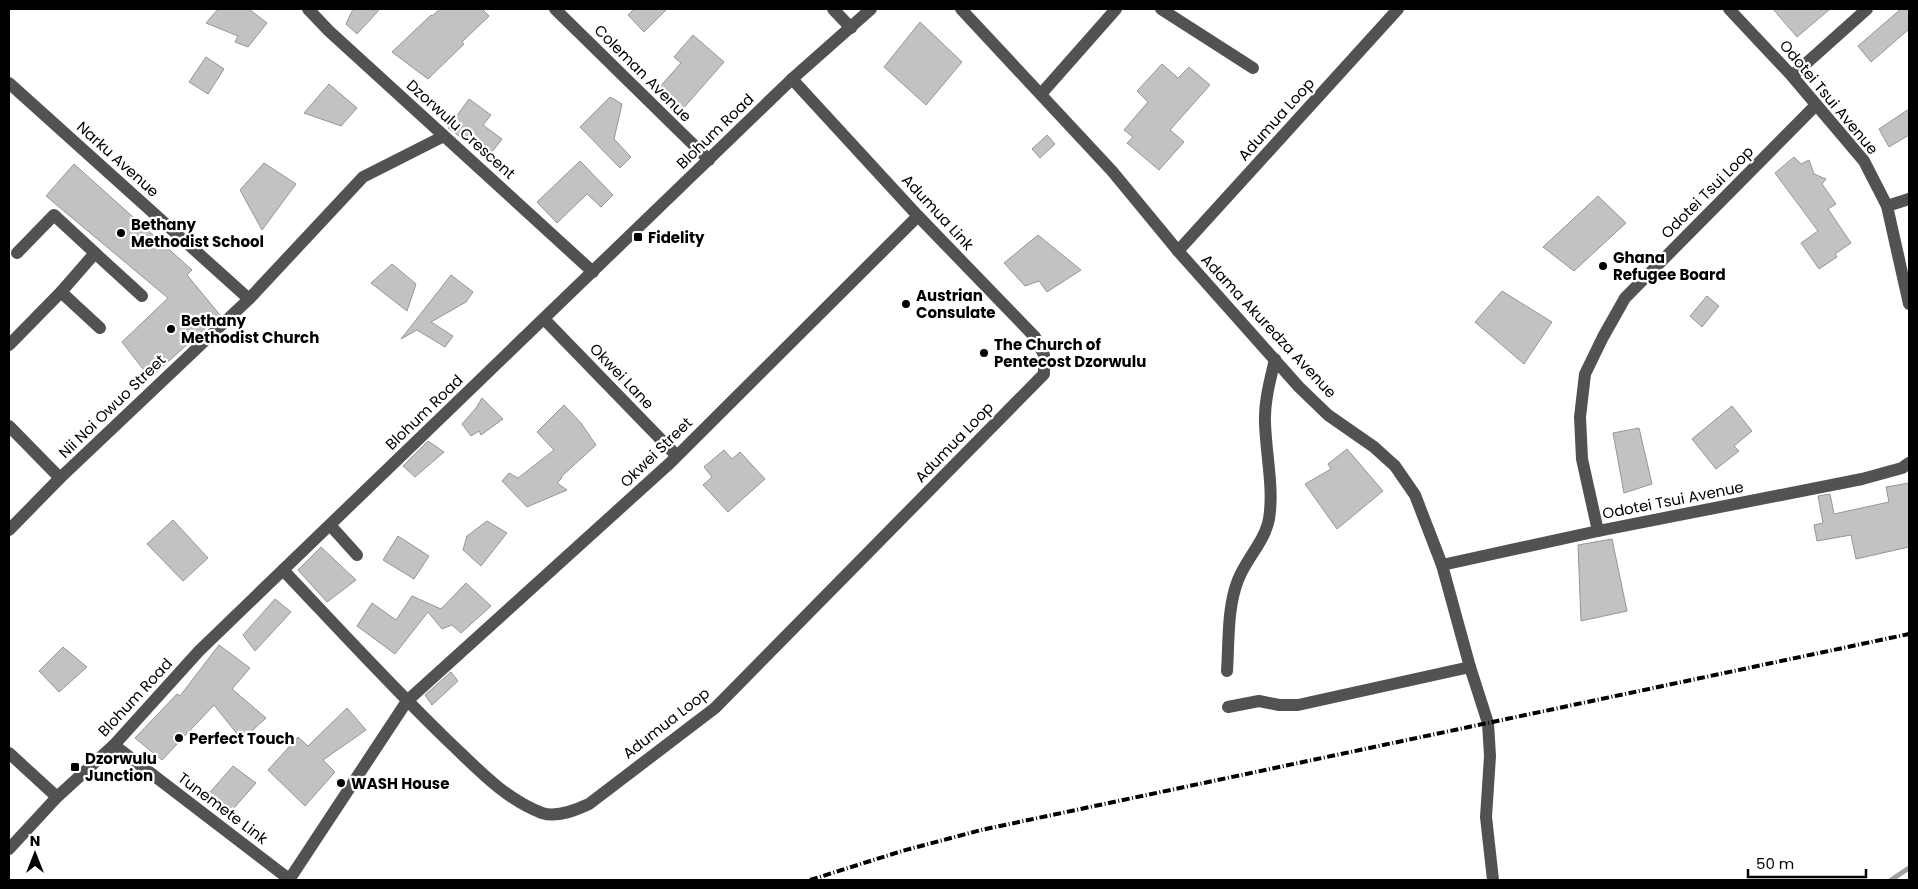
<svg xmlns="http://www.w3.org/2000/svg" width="1918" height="889" font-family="Poppins,sans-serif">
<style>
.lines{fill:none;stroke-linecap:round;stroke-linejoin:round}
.stream{stroke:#a0a0a0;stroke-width:5}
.building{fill:#c2c2c2;stroke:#969696}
.minor{stroke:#525252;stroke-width:12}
.rail{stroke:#000;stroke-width:4;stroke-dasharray:8 2.5 1 2.5;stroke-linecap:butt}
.poi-dot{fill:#000;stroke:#fff;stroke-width:2}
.labels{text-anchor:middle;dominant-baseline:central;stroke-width:4.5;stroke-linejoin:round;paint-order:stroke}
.street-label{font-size:15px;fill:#000;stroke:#fff}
.poi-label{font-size:15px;font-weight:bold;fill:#000;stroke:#fff;text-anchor:start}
</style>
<rect width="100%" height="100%" fill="#fff"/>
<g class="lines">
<polyline class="stream" points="1891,880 1909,868"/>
</g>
<g class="building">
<polygon points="218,9 249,9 267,23 248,47 235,42 238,36 206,23"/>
<polygon points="353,9 380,9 357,34 346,24"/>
<polygon points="440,9 482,9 489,16 462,42 464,44 428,79 392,52 431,15 432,16"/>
<polygon points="634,9 667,9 644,32 628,15"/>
<polygon points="1773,9 1830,9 1797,37"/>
<polygon points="1901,9 1909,9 1909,29 1871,62 1858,46"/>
<polygon points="920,22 962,62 926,105 884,67"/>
<polygon points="693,35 724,62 681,111 657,90 681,63 674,57"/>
<polygon points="206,57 224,69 208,94 189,82"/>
<polygon points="1162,64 1178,78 1189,67 1210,85 1170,130 1184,142 1159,170 1127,143 1133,137 1124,130 1148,102 1137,91"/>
<polygon points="329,84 357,108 341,126 304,113"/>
<polygon points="610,97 622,104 614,139 631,157 620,168 580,127"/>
<polygon points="469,99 491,115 483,125 502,139 488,157 448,128"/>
<polygon points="1909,109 1909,135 1889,147 1879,129"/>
<polygon points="1047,135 1055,144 1040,158 1032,149"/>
<polygon points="1794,157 1801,164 1809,160 1814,174 1826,179 1822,184 1836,204 1828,209 1851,243 1835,254 1837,257 1819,269 1801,243 1818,231 1775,173"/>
<polygon points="580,161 613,195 601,207 587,194 557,223 537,202"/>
<polygon points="264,163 296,184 262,230 240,190"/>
<polygon points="74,164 192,270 187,275 220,315 150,378 122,342 168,298 46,196"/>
<polygon points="1598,196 1626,223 1574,271 1543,247"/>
<polygon points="1038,235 1081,270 1047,292 1039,281 1025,286 1004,263"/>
<polygon points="392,264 416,284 407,311 371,283"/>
<polygon points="451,275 473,292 466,302 431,322 453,336 445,347 417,330 401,339"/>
<polygon points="1502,291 1552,322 1524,364 1475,322"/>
<polygon points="1707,296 1719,306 1702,327 1690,316"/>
<polygon points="482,398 503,419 481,435 479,431 471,436 462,424 476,408"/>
<polygon points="564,405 581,423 596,445 561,477 562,478 557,483 567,490 527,507 502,481 509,473 518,478 554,450 537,432"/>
<polygon points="1732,406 1752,431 1734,446 1739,451 1716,469 1692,439"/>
<polygon points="1639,428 1652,484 1624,493 1613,433"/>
<polygon points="428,441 444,452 415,477 403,466"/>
<polygon points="1347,449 1383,491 1337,529 1305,484 1331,469 1328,464"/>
<polygon points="724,450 732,459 740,452 765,479 728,512 703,485 712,477 704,467"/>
<polygon points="1909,483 1909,547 1856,559 1851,535 1817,541 1814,525 1823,523 1818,496 1830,494 1834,514 1889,502 1886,487"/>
<polygon points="173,520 208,558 183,581 147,544"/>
<polygon points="487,521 507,533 481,566 463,550 467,536"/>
<polygon points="398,536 429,556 414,579 383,560"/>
<polygon points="1612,539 1627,611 1581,621 1578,545"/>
<polygon points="321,547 356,580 327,602 298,570"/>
<polygon points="466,583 491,606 461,633 452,625 442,629 428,612 395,654 357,626 372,603 396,620 412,596 441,609"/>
<polygon points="275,599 291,612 255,651 243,635"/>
<polygon points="219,645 250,668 232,689 266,718 242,740 214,705 162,760 135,738 177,694 180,696"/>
<polygon points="63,647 87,667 59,692 39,671"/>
<polygon points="451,672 458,681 432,705 425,695"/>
<polygon points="347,708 366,730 323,760 335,772 305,806 268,770 298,737 308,746"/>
<polygon points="233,766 256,783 227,816 204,799"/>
</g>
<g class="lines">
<g class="minor">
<polyline points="308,9 329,31 593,272"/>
<polyline points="555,9 709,160"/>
<polyline points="833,9 851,28"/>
<polyline points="961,9 1112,171 1178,251 1299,387 1328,415 1374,447 1395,466 1415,495 1442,565 1470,667 1488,723 1490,756 1486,817 1493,880"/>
<polyline points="1161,9 1253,68"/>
<polyline points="1729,9 1792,76 1864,161 1887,206 1909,304"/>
<polyline points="1792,76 1867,9"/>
<polyline points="9,83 249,299"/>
<polyline points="1041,94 1116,9"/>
<polyline points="1887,206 1909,199"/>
<polyline points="1178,251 1398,9"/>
<polyline points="17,253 54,215 95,253"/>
<polyline points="61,292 100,328"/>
<polyline points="544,319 676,455"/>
<polyline points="9,345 61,292 95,253 142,296"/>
<polyline points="9,426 60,478"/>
<polyline points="330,525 357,555"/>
<polyline points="9,530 60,478 249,299 363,177 444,136"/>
<polyline points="1598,531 1582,459 1580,417 1585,374 1603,337 1625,298 1816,105"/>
<polyline points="1442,565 1598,531 1862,479 1902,468 1909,463"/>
<path d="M 283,570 C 337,627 390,685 446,739 C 475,766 504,799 542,813 C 557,818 576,810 589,804 L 715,708 L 1044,374 L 1044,355 L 1035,337 L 918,216 L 792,79"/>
<path d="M 1227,671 C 1229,642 1227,608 1238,580 C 1246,559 1265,541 1269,519 C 1274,488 1266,455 1265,423 C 1264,402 1270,381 1275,359"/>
<polyline points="1228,707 1259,701 1279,705 1298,705 1470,667"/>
<polyline points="114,745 289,879"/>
<polyline points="9,753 57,797"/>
<polyline points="9,849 57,797 114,745 199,651 792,79 871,9"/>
<polyline points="289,880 407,701 670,463 918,216"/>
</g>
<polyline class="rail" points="810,880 902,851 981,830 1909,634"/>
</g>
<g class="poi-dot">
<circle cx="121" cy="233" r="5"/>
<rect x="633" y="232" width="10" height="10" rx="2.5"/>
<circle cx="1603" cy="266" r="5"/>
<circle cx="906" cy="304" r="5"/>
<circle cx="171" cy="329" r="5"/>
<circle cx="984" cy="353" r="5"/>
<circle cx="179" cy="738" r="5"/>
<rect x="70" y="762" width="10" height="10" rx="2.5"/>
<circle cx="341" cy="783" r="5"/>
</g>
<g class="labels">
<g class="street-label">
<text transform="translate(643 73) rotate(45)">Coleman Avenue</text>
<text transform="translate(1829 97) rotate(50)">Odotei Tsui Avenue</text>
<text transform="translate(1276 119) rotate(-48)">Adumua Loop</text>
<text transform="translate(461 129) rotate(42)">Dzorwulu Crescent</text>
<text transform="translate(715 131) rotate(-44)">Blohum Road</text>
<text transform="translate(118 159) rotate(42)">Narku Avenue</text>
<text transform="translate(1707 192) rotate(-45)">Odotei Tsui Loop</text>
<text transform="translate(938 212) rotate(47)">Adumua Link</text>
<text transform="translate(1269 326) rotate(47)">Adama Akuredza Avenue</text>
<text transform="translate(622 376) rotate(46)">Okwei Lane</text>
<text transform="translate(112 406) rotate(-44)">Nii Noi Owuo Street</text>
<text transform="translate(424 412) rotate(-44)">Blohum Road</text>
<text transform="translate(954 442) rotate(-46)">Adumua Loop</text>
<text transform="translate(656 452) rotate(-44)">Okwei Street</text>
<text transform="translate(1673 500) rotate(-11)">Odotei Tsui Avenue</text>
<text transform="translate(135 697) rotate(-47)">Blohum Road</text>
<text transform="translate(666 723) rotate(-38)">Adumua Loop</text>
<text transform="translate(223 808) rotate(37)">Tunemete Link</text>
</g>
<g class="poi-label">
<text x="131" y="224">Bethany<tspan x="131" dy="17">Methodist School</tspan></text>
<text x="648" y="237">Fidelity</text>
<text x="1613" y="257">Ghana<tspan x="1613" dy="17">Refugee Board</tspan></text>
<text x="916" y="295">Austrian<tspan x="916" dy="17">Consulate</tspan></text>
<text x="181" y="320">Bethany<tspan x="181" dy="17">Methodist Church</tspan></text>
<text x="994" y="344">The Church of<tspan x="994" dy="17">Pentecost Dzorwulu</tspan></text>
<text x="189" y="738">Perfect Touch</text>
<text x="85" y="758">Dzorwulu<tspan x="85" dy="17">Junction</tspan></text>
<text x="351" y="783">WASH House</text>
</g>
</g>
<rect width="1918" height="889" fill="none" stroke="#000000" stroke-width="20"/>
<g transform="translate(35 854)" stroke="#ffffff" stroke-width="4" paint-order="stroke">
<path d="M0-4L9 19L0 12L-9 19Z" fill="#000000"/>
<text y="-8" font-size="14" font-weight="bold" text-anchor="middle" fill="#000000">N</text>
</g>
<path d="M1748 869v8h118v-8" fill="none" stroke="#000000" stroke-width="2.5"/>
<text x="1756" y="869" font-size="15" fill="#000000" stroke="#ffffff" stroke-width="4" paint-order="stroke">50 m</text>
</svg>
